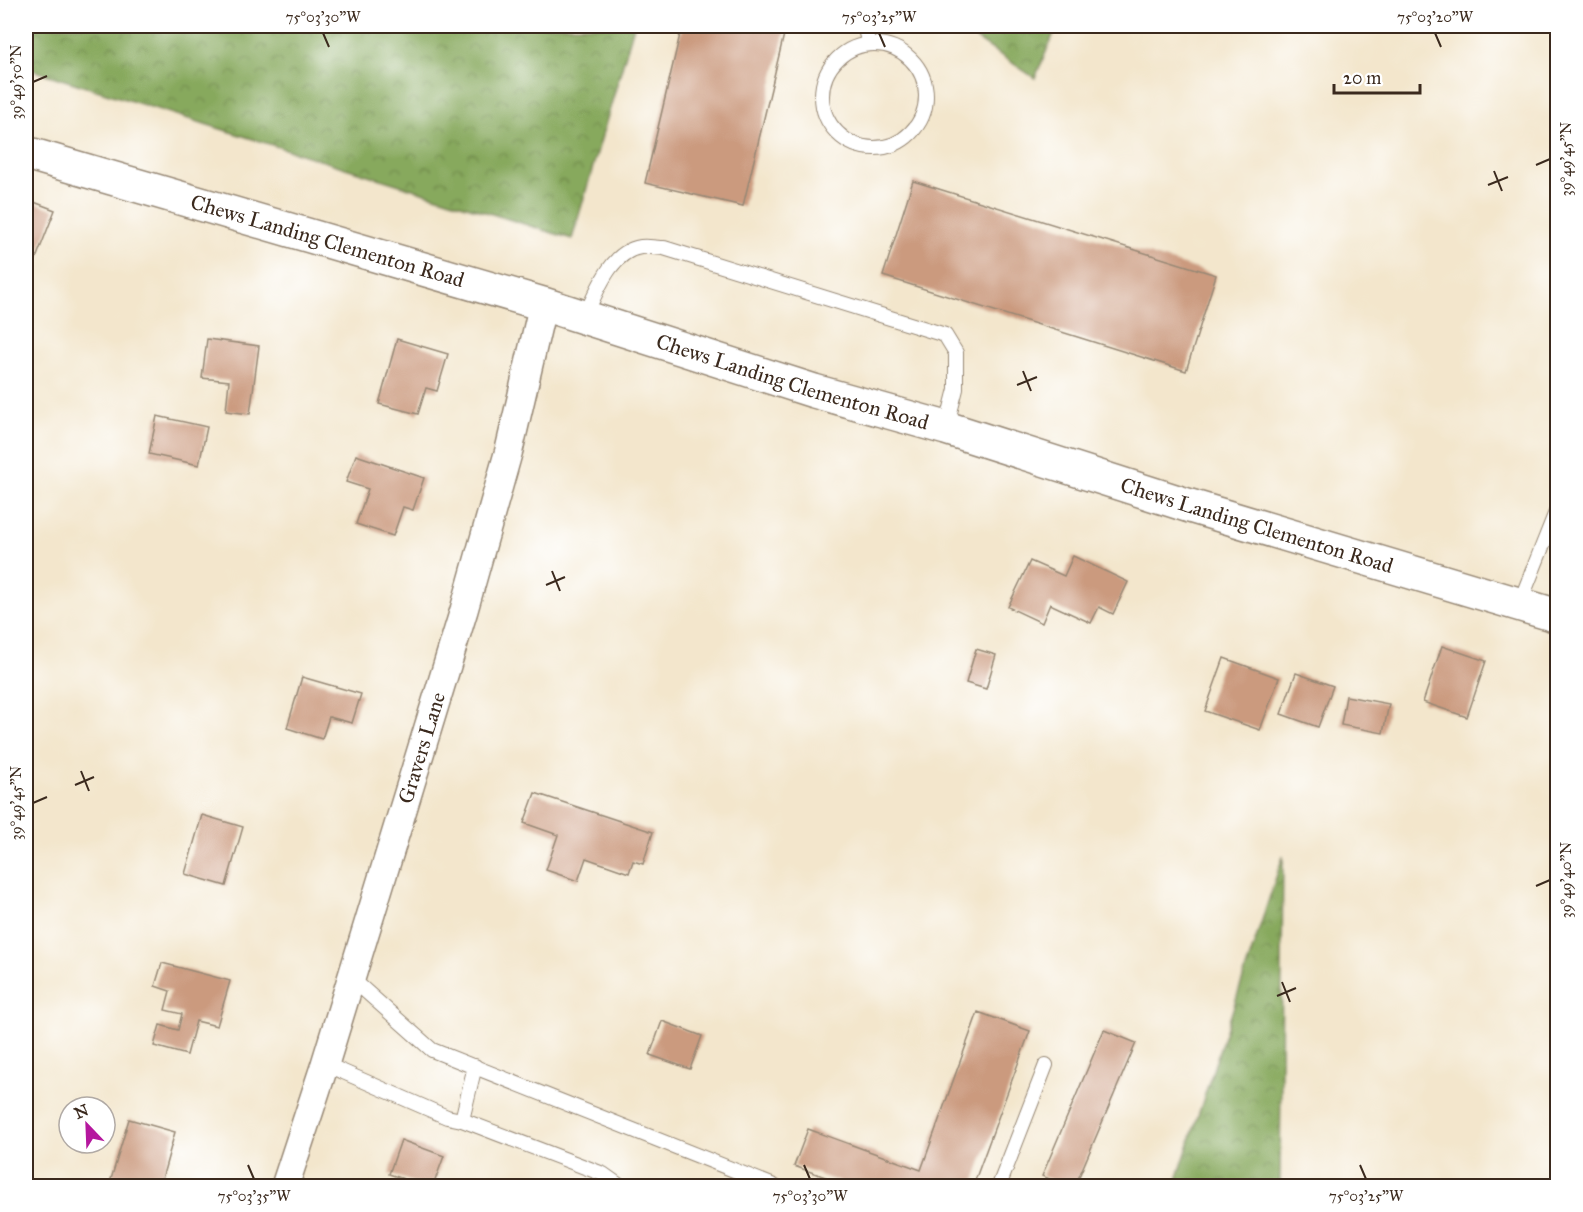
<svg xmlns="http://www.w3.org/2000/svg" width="1583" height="1212" font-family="'IM FELL Great Primer',serif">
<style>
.forest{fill:url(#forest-crowns);stroke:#616a3e;stroke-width:1.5}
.building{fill:#cb9a7e}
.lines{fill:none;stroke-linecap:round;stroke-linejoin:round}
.service-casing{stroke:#978875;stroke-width:16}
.minor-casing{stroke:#978875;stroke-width:30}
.secondary-casing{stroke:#978875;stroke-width:36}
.service{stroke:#fff;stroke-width:14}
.minor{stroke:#fff;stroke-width:27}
.secondary{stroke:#fff;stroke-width:33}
.ticks{fill:none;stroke:#3b2a1e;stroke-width:2}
.labels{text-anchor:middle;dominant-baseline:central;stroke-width:4.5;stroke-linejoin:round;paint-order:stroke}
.street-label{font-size:21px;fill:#3b2a1e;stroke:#fff}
.neatline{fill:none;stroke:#3b2a1e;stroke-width:2}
.ticks-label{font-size:15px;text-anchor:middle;fill:#3b2a1e}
</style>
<defs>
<pattern id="forest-crowns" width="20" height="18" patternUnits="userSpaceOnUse" patternTransform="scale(1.5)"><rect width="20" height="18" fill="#87a95d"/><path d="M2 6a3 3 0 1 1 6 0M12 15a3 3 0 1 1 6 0" fill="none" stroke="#708a4c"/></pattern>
</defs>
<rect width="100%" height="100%" fill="#fff"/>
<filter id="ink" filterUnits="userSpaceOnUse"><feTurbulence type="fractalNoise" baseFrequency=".0167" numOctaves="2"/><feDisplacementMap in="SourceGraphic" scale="12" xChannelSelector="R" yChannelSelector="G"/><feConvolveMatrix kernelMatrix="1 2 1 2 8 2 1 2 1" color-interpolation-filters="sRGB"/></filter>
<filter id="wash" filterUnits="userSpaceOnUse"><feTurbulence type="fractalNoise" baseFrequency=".008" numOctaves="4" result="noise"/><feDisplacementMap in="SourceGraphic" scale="24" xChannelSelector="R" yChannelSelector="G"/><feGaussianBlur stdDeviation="1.35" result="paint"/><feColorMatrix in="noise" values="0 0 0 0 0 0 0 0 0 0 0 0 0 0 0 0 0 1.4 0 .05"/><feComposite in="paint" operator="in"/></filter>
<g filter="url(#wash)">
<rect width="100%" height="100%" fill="#f3e6cc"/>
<g class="forest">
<polygon points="26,26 634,26 572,239 26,68"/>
<polygon points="957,26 1057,26 1035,78"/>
<polygon points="1283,856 1280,1186 1175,1186"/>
</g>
<g id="blocks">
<g class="building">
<polygon points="682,26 786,26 743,206 645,183"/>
<polygon points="913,181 1216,275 1186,371 883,276"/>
<polygon points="26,199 55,210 30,274 26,273"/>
<polygon points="207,339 259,346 250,414 226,411 229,381 202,378"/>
<polygon points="397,339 448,354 437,391 426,388 418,414 379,404"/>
<polygon points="157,416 207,427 199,465 149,454"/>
<polygon points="356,455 424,478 413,510 403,507 393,536 356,524 368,489 346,482"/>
<polygon points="1073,556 1128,582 1113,614 1099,607 1091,623 1050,604 1042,623 1008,607 1030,561 1064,576"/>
<polygon points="1442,646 1486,661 1467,717 1423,702"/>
<polygon points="976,649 996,655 986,689 966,683"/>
<polygon points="1224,658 1279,678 1260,730 1205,711"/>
<polygon points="1296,673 1333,686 1318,727 1281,714"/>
<polygon points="302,677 361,694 352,723 329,717 322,739 287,728"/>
<polygon points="1346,696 1389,704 1383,733 1341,725"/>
<polygon points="535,793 653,832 643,864 633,861 629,873 586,858 578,881 546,870 558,835 524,823"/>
<polygon points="202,815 243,827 226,886 185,874"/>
<polygon points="162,963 230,981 217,1026 196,1021 187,1055 154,1046 160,1025 178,1030 182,1014 165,1010 170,991 155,986"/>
<polygon points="978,1012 1030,1031 973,1186 851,1186 794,1166 808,1129 921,1170"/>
<polygon points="662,1021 702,1036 690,1069 650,1055"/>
<polygon points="1104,1030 1136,1043 1075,1186 1067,1186 1042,1176"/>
<polygon points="129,1119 175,1132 160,1186 109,1186"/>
<polygon points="401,1140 444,1156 433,1186 424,1186 389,1174"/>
</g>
</g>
</g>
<g filter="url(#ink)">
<use href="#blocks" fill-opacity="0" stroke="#978875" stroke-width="1.5"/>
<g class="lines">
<g class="service-casing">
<g id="service">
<polyline points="864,26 869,44"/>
<circle cx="874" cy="96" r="52"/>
<path d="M 584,318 C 596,294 610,251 641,247 C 648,246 657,248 664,248 L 945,335 L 956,353 L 956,389 L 946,428"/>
<polyline points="1519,605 1558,507"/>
<polyline points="351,978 432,1050 774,1186"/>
<polyline points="325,1064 447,1117 462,1120 475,1066"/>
<polyline points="462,1120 603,1174 620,1186"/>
<polyline points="999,1186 1046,1065"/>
</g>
</g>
<g class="minor-casing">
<g id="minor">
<path id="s1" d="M 285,1186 L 325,1064 L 464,610 L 509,450 L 543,304"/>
</g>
</g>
<g class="secondary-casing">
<g id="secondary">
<path id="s2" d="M 26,153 L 543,304 L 814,391 L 946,428 L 1190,506 L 1558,616"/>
</g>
</g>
<use href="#service" class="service"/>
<use href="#minor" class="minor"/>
<use href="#secondary" class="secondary"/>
</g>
</g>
<path class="ticks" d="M 323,33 L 329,47M 879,33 L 885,47M 1435,33 L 1441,47M 33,82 L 47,76M 1536,165 L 1550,159M 1494,171 L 1502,191M 1488,185 L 1508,177M 1023,371 L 1031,391M 1017,385 L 1037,377M 552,571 L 560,591M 546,585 L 565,577M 81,771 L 89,791M 75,785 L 94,777M 33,803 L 47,797M 1536,886 L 1550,880M 1282,982 L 1290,1002M 1277,996 L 1296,988M 248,1165 L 254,1179M 804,1165 L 810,1179M 1360,1165 L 1366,1179"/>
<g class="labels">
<g class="street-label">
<text stroke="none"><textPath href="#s2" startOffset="314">Chews Landing Clementon Road</textPath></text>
<text stroke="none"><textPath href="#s2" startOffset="800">Chews Landing Clementon Road</textPath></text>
<text stroke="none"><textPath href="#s2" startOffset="1286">Chews Landing Clementon Road</textPath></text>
<text stroke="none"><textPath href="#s1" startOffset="459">Gravers Lane</textPath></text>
</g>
</g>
<rect width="1583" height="1212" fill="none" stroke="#fff" stroke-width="66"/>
<g transform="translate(87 1125) rotate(337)"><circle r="28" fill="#ffffff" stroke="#b1aaa5" stroke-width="1.5"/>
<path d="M0-4.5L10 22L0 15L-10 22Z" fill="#b5179e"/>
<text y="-9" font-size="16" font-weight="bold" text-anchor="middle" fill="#3b2a1e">N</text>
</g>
<path d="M1334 84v9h86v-9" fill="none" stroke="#3b2a1e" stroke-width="3"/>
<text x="1343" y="84" font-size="18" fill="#3b2a1e" stroke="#ffffff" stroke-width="4.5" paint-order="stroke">20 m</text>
<rect x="33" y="33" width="1517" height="1146" class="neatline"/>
<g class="ticks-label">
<text x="323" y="22">75°03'30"W</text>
<text x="879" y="22">75°03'25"W</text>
<text x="1435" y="22">75°03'20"W</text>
<text transform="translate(16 82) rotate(-90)" y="5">39°49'50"N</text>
<text transform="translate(1566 159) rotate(-90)" y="5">39°49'45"N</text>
<text transform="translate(16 803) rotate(-90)" y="5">39°49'45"N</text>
<text transform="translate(1566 880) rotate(-90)" y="5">39°49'40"N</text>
<text x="254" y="1201">75°03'35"W</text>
<text x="810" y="1201">75°03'30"W</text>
<text x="1366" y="1201">75°03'25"W</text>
</g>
</svg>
